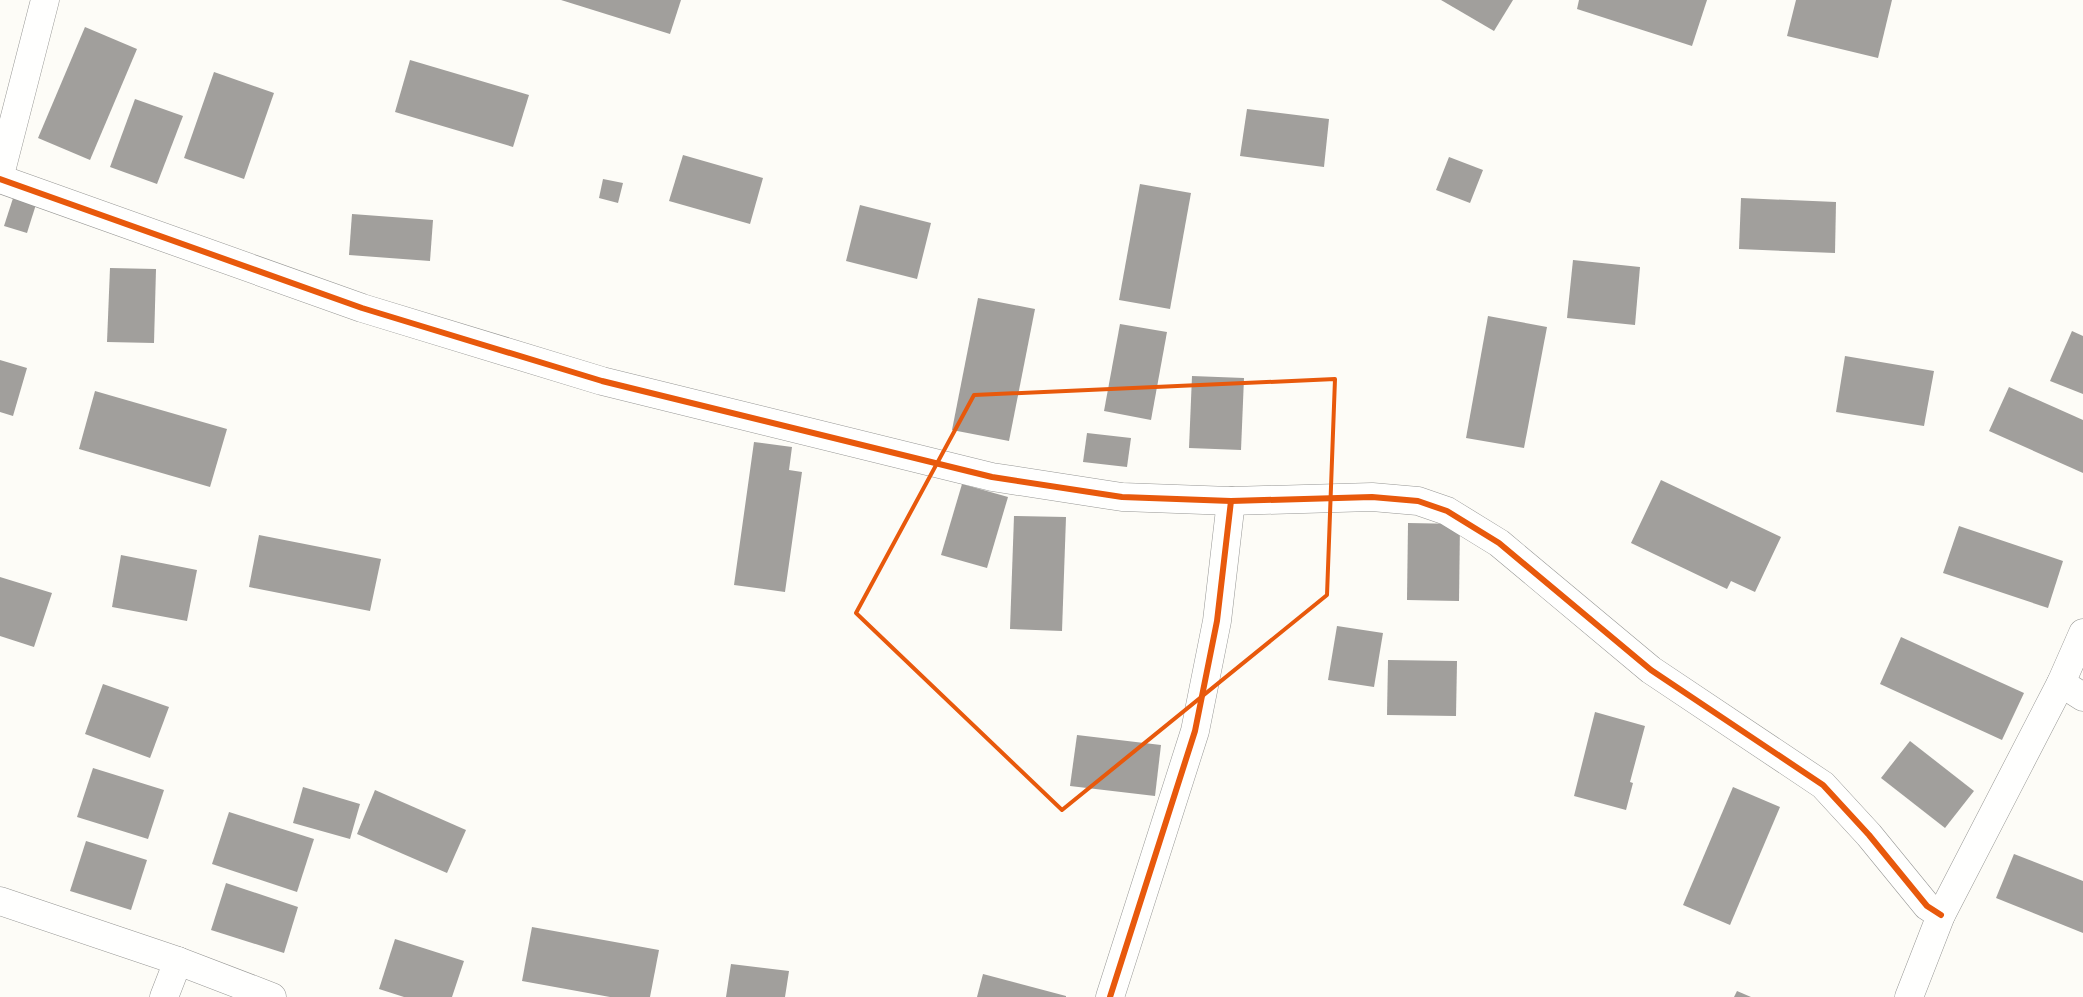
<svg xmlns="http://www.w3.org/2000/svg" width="2083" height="997" font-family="'Source Serif 4',serif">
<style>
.building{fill:#a19f9c}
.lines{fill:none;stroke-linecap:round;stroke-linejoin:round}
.minor-casing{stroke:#979795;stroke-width:29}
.minor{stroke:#fffffe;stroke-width:28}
.cycleway-casing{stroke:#fff;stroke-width:9}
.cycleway{stroke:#e8590c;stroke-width:6}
.marked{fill:none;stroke:#e8590c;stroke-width:4;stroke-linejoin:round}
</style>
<rect width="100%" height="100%" fill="#fdfcf7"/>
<g class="building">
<polygon points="561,0 681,0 670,34"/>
<polygon points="1441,0 1513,0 1494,31"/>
<polygon points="1579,0 1707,0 1692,46 1577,9"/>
<polygon points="1796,0 1892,0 1878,58 1787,36"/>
<polygon points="85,27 137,49 90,160 38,138"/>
<polygon points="410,60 529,95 513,147 395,112"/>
<polygon points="214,72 274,93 244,179 184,158"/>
<polygon points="135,99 183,116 157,184 110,167"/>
<polygon points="1247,109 1329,119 1324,167 1240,156"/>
<polygon points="683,155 763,178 750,224 669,201"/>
<polygon points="1449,157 1483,170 1470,203 1436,190"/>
<polygon points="603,179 623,183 618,203 599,198"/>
<polygon points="1140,184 1191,193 1170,309 1119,300"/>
<polygon points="15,192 38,198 27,233 4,226"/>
<polygon points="1741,198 1836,202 1835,253 1739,249"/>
<polygon points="860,205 931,223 917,279 846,261"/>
<polygon points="352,214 433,220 430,261 349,255"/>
<polygon points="1573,260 1640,267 1635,325 1567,318"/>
<polygon points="110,268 156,269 154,343 107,342"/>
<polygon points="978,298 1035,309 1009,441 952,430"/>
<polygon points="1488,316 1547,327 1524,448 1466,438"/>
<polygon points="1120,324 1167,332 1151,420 1104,411"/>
<polygon points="2072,331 2083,336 2083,394 2050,381"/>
<polygon points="1845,356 1934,371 1924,426 1836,412"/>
<polygon points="0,360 27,368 13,416 0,412"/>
<polygon points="1192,376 1244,378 1241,450 1189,448"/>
<polygon points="2009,387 2083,420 2083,473 1989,431"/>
<polygon points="95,391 227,429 210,487 79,449"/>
<polygon points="1087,433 1131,438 1127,467 1083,462"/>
<polygon points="754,442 792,447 789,470 802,472 785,592 734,585"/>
<polygon points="1661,480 1781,537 1755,592 1731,581 1727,589 1631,543"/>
<polygon points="962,484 1008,497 987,568 941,555"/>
<polygon points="1014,516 1066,517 1062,631 1010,629"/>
<polygon points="1408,523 1460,524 1459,601 1407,600"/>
<polygon points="1959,526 2063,561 2048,608 1943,573"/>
<polygon points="259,535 381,559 370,611 249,587"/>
<polygon points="121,555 197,570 187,621 112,607"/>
<polygon points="0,577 52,593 34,647 0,636"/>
<polygon points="1337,626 1383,633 1374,687 1328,680"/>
<polygon points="1901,637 2024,693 2002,740 1880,684"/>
<polygon points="1388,660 1457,661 1456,716 1387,715"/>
<polygon points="103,684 169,707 150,758 85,734"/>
<polygon points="1595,712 1645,726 1630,782 1633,783 1626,810 1574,796"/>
<polygon points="1077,735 1161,745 1155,796 1070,786"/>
<polygon points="1910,741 1974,791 1945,828 1881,778"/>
<polygon points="93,768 164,790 148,839 77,817"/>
<polygon points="303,787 360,804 350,839 293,823"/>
<polygon points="1733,787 1780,807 1730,925 1683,905"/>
<polygon points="375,790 466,830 447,873 357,834"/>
<polygon points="229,812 314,839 297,892 212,864"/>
<polygon points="86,841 147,860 131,910 70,891"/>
<polygon points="2014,854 2083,881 2083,933 1996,898"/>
<polygon points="226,883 298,907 284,953 211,930"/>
<polygon points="532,927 659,950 650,997 610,997 522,981"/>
<polygon points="395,939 464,961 452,997 404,997 379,989"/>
<polygon points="731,964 789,971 785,997 726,997"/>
<polygon points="983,974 1066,996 1066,997 977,997"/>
<polygon points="1737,991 1751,997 1734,997"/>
</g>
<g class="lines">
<g class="minor-casing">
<g id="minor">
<polyline points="0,175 45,0"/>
<polyline points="0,179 362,308 602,381 992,477 1122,497 1231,501 1372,497 1418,501 1447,511 1499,543 1651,670 1823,785 1869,835 1927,906 1941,915"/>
<polyline points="2061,683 2083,697"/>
<polyline points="0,901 178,961 272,997"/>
<polyline points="164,997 178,961"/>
<polyline points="1110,997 1195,731 1217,621 1231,501"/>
<polyline points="1909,997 1941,915 2061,683 2083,633"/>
</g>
</g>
<use href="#minor" class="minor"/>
<g class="cycleway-casing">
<g id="cycleway">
<polyline points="0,179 362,308 602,381 992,477 1122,497 1231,501 1372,497 1418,501 1447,511 1499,543 1651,670 1823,785 1869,835 1927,906 1941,915"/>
<polyline points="1110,997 1195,731 1217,621 1231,501"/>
</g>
</g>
<use href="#cycleway" class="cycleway"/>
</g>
<path class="marked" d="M 1335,379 L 1327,595 L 1062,810 L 856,613 L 974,395 Z"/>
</svg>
